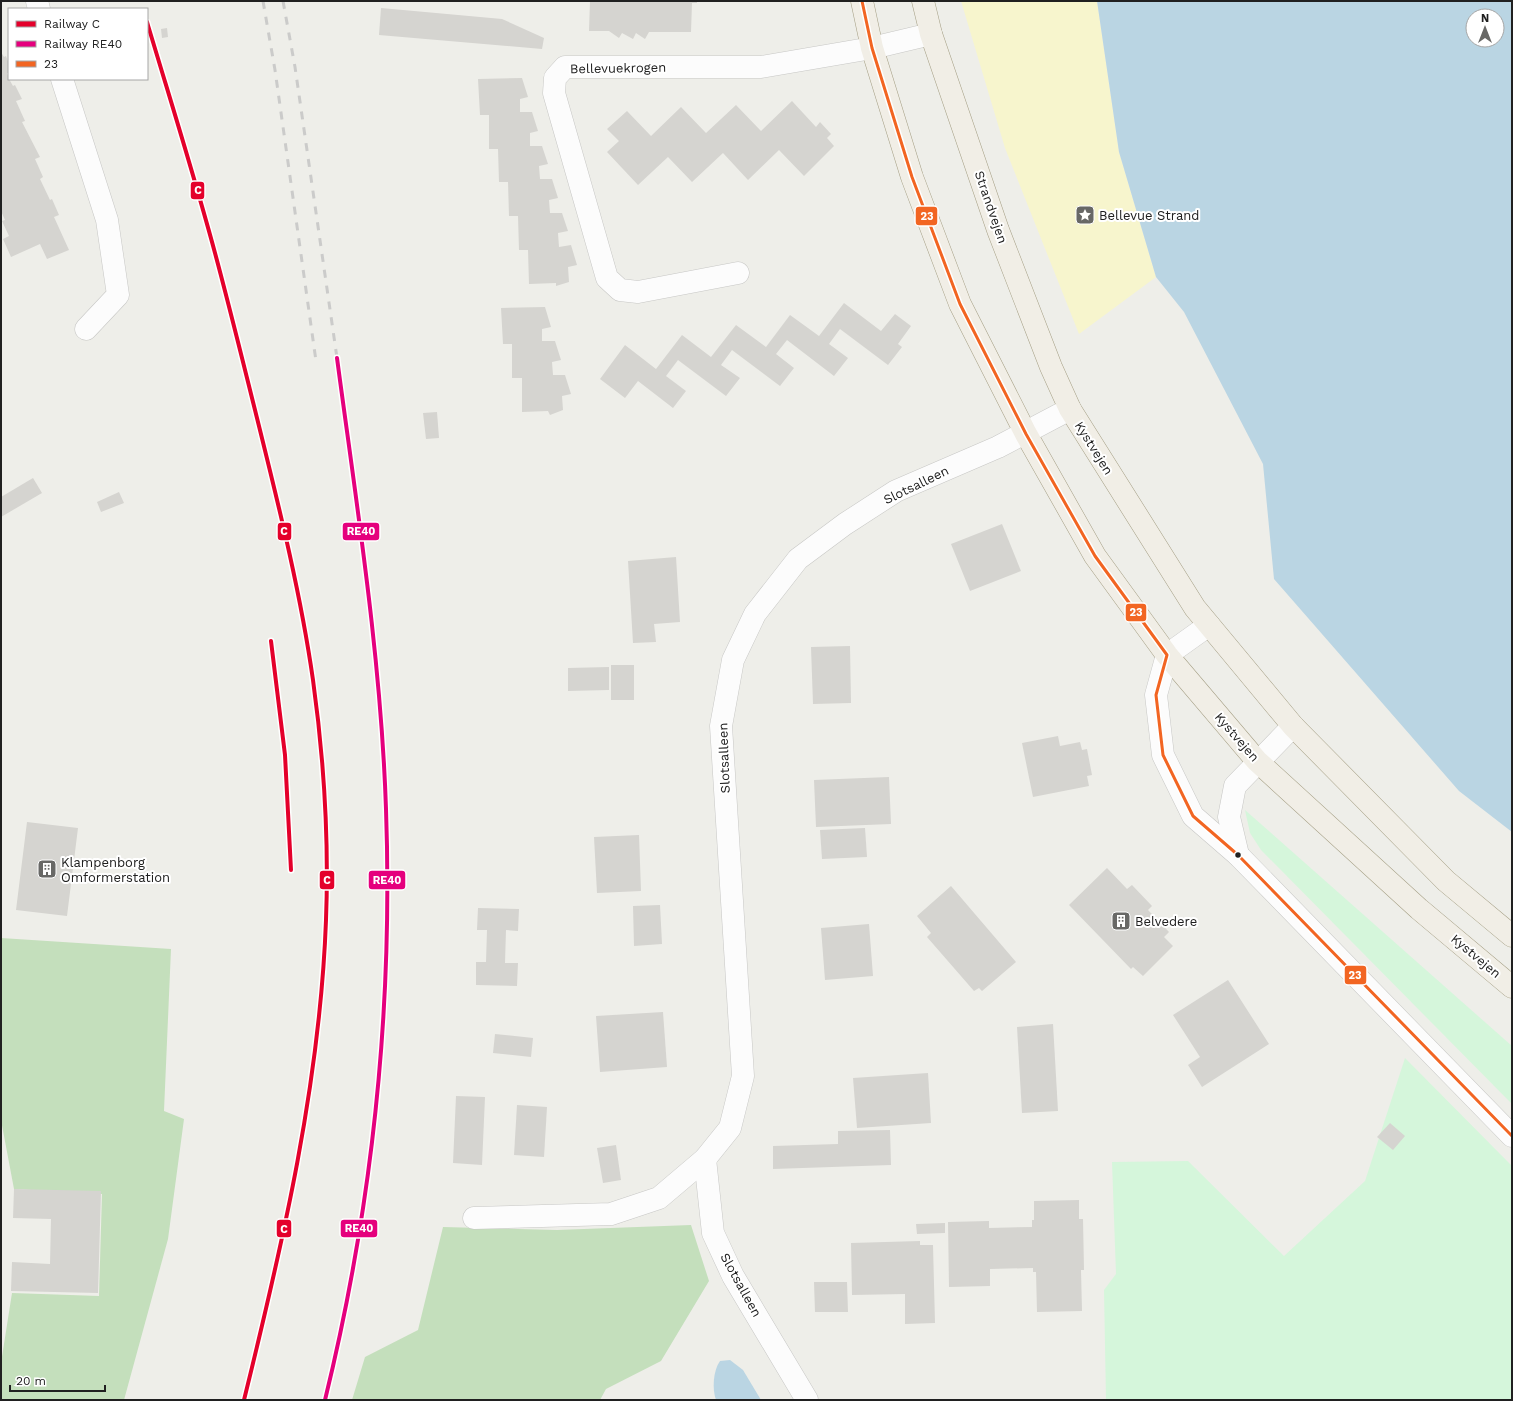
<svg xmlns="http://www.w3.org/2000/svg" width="1513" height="1401" font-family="'Work Sans',sans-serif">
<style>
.forest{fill:#c4dfbc}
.sand{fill:#f7f5cd}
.park{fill:#d5f6db}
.water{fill:#bad5e3;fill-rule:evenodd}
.building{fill:#d5d4d0}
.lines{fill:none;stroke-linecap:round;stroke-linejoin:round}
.minor-casing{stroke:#c7c7c5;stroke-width:23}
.major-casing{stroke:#a59f85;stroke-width:23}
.minor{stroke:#fcfcfc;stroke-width:22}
.major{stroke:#f1eee6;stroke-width:22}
.rail{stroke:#cbcbca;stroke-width:3;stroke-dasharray:8 8;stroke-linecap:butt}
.bus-1-casing{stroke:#fff;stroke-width:6}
.bus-1{stroke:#f26522;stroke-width:3}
.rail-1-casing{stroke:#fff;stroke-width:7}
.rail-2-casing{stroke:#fff;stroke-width:7}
.rail-1{stroke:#e4002b;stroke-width:4}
.rail-2{stroke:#e5007d;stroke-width:4}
.bus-dot{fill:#202020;stroke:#fff;stroke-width:1.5}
.labels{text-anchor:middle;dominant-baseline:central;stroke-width:4;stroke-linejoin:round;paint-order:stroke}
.street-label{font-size:13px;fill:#202020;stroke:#fff}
.poi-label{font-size:13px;fill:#202020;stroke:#fff;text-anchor:start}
.line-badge{stroke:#fff;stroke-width:1.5}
.badge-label{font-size:11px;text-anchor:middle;font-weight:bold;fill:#fff}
</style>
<rect width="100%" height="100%" fill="#eeeee9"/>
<g class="forest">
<polygon points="1,938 171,949 164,1111 184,1119 168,1239 124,1400 1,1400 1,1363 12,1293 99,1296 102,1194 14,1189 1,1120"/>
<polygon points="691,1225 709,1281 661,1361 606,1389 600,1400 352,1400 365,1357 418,1330 443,1227 557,1230"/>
</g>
<polygon class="sand" points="961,1 1097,1 1119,152 1156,277 1079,334 1005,148"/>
<g class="park">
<polygon points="1245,810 1512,1046 1512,1104 1261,850 1250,833"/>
<polygon points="1405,1058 1512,1166 1512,1400 1106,1400 1104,1290 1116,1274 1112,1162 1188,1161 1284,1256 1365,1181"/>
</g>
<g class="water">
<path d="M 1097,1 L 1512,1 L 1512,832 L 1459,791 L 1274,579 L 1263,464 L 1184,312 L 1156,277 L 1119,152 ZM 1473,16 L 1497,16 L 1497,40 L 1473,40 Z"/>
<path d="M 730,1360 L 743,1370 L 761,1400 L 716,1400 C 712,1389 713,1371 720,1361 Z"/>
</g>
<g class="building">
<polygon points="590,1 697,1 697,3 692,3 691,32 649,32 645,39 636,33 633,39 622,33 619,38 609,31 589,31"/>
<polygon points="381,8 502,19 544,38 542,49 379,35"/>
<polygon points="167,28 168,37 162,38 161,29"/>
<polygon points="1,52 4,57 6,56 9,64 9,73 7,73 9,79 13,86 15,85 22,99 16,101 25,121 22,122 40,157 35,159 43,177 40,179 50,200 52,199 59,215 54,217 69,250 47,259 40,244 11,257 3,239 9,236 2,221 5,220 1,211"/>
<polygon points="522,78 528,97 520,99 520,112 532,112 538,131 530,133 530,146 542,146 548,164 539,166 540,179 552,179 558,198 549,200 550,213 562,213 568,231 558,233 559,247 571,245 577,265 568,267 569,282 556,286 556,283 529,284 528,250 519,250 518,216 509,216 508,182 499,182 498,149 489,149 489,115 480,115 478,79"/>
<polygon points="792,101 816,127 820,122 831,134 827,138 834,146 804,176 779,150 748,180 723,153 692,182 668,157 638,185 607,152 619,141 607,129 627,111 651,136 681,107 706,133 736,105 761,131"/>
<polygon points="844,303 881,331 895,314 911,326 898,344 902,347 888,365 840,329 829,344 848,358 834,376 787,340 776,354 794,368 780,386 732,350 721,365 740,378 726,396 678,360 666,376 686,391 673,408 638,381 625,398 600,379 625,345 656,369 682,335 711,357 736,325 766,347 790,315 819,336"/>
<polygon points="545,307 551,327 542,329 542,341 555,341 561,360 552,362 553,375 565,375 571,394 562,396 563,410 550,415 548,411 522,412 522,378 512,378 512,344 503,344 501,308"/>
<polygon points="437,412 439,438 426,439 423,413"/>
<polygon points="33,478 42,493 1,517 1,497"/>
<polygon points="119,492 124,503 101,512 97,502"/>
<polygon points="1002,524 1021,571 970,591 951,544"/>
<polygon points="676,557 680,622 654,624 656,642 633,643 628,561"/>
<polygon points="850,646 851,703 813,704 811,647"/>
<rect x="611" y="665" width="23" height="35"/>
<polygon points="609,667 609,690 568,691 568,668"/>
<polygon points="1058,736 1060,746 1080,742 1082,750 1087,749 1092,775 1087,776 1089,786 1033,797 1022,743"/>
<polygon points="889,777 891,824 816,827 814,780"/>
<polygon points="27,822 78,828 67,916 16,910"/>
<polygon points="865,828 867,857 822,859 820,830"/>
<polygon points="639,835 641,891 597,893 594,837"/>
<polygon points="1107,868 1127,889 1132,885 1152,906 1148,910 1169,932 1164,937 1173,946 1143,976 1133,967 1131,969 1069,905"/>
<polygon points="951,886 1016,962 982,991 979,988 974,991 927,937 931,933 917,916"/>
<polygon points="660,905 662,944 634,946 633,906"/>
<polygon points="478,908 519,909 518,931 506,930 505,963 518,963 517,986 476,985 476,962 486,962 487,930 477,930"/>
<polygon points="869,924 873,976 825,980 821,928"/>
<polygon points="1228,980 1269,1044 1202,1087 1188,1065 1200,1057 1173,1015"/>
<polygon points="663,1012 667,1067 600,1072 596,1016"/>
<polygon points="1053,1024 1058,1111 1022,1113 1017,1027"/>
<polygon points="495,1034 533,1038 531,1057 493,1053"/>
<polygon points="928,1073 931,1123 857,1128 853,1078"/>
<polygon points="456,1096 485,1097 482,1165 453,1163"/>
<polygon points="517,1105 547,1107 544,1157 514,1155"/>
<polygon points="1390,1123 1405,1136 1393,1150 1377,1137"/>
<polygon points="890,1130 891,1165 773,1169 773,1146 838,1144 838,1131"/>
<polygon points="616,1145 621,1180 603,1183 597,1148"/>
<polygon points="14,1189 101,1191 98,1293 11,1291 12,1262 50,1264 51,1219 13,1218"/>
<polygon points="1079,1200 1079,1219 1083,1219 1084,1270 1081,1270 1082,1311 1037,1312 1036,1272 1033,1272 1033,1268 990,1269 990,1286 949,1287 948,1222 989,1221 989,1228 1032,1227 1032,1220 1034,1220 1034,1201"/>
<polygon points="945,1223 945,1233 917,1234 916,1224"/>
<polygon points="920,1241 920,1245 933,1245 935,1323 905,1324 905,1294 852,1295 851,1243"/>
<polygon points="814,1282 847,1282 848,1312 815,1312"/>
</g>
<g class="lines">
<g class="minor-casing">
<g id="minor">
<polyline points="37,1 39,9"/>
<polyline points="62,79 107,220 118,295 86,329"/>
<polyline points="738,273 638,292 620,290 607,278 554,93 555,78 565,67 761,67 872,48 931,34"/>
<polyline points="1209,625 1167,655 1156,695 1163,755 1193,816 1238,855 1512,1136"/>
<polyline points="1238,855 1229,817 1235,786 1293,726"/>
<polyline points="705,1159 713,1233 733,1276 807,1400"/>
<polyline points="474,1218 611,1214 659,1198 705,1159 730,1128 743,1076 721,726 733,660 755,614 798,559 845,524 896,491 998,447 1070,409"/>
</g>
</g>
<g class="major-casing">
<g id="major">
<polyline points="862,1 872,48 912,177 960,304 1026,434 1095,556 1167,655 1257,761 1419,909 1512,987"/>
<polyline points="923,1 931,34 998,230 1051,367 1070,409 1195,608 1293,726 1446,881 1512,936"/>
</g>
</g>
<use href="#minor" class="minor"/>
<use href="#major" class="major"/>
<g class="rail">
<polyline points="263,1 275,70 316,361"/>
<polyline points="283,1 295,67 337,358"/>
</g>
<g class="bus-1-casing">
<polyline id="bus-1" points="862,1 872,48 912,177 960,304 1026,434 1095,556 1167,655 1156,695 1163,755 1193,816 1238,855 1512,1136"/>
</g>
<use href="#bus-1" class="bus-1"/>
<g class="rail-1-casing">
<g id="rail-1">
<path d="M 147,22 C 170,99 194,175 215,253 C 229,305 242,358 255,410 C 277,499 300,589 313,680 C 324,759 329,840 326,920 C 320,1083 283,1242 244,1400"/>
<polyline points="271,641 285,755 291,870"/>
</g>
</g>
<g class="rail-2-casing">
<path id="rail-2" d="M 325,1400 C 372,1208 393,1007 386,809 C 381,658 357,508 337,358"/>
</g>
<use href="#rail-1" class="rail-1"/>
<use href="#rail-2" class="rail-2"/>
</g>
<defs>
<g id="sight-square" transform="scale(1)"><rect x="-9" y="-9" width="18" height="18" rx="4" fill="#686866" stroke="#fff"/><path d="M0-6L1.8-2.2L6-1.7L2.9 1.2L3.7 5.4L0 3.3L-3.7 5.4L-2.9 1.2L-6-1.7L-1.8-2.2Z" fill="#fff"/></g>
<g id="building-square" transform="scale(1)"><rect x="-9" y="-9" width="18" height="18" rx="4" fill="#686866" stroke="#fff"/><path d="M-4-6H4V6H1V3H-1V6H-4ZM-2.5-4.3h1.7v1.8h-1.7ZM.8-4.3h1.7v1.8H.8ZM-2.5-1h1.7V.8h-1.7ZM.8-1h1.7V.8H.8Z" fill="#fff"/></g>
</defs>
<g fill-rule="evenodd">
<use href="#sight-square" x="1085" y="215"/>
<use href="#building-square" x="47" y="869"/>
<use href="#building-square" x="1121" y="921"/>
</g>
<circle class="bus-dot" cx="1238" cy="855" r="3.5"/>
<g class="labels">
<g class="street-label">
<text transform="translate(618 68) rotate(-1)">Bellevuekrogen</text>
<text transform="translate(991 207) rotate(71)">Strandvejen</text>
<text transform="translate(1094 448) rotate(58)">Kystvejen</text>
<text transform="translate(916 485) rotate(-26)">Slotsalleen</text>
<text transform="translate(1237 737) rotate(49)">Kystvejen</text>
<text transform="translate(724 758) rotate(-92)">Slotsalleen</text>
<text transform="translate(1476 956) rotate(40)">Kystvejen</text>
<text transform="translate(741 1285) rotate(61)">Slotsalleen</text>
</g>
<g class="poi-label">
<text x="1099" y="215">Bellevue Strand</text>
<text x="61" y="862">Klampenborg<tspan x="61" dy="15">Omformerstation</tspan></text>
<text x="1135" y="921">Belvedere</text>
</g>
</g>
<g class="line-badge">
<rect x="190" y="181" width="15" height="19" rx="4" fill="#e4002b"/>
<rect x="915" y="206" width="23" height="20" rx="4" fill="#f26522"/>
<rect x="342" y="522" width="38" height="19" rx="4" fill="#e5007d"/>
<rect x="277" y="522" width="15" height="19" rx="4" fill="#e4002b"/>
<rect x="1125" y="603" width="22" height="19" rx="4" fill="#f26522"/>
<rect x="319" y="870" width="16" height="20" rx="4" fill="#e4002b"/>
<rect x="368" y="870" width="38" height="20" rx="4" fill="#e5007d"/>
<rect x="1344" y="965" width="23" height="20" rx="4" fill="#f26522"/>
<rect x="340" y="1219" width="38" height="19" rx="4" fill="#e5007d"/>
<rect x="276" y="1219" width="16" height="19" rx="4" fill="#e4002b"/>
</g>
<g class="badge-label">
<text x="198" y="194">C</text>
<text x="927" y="220">23</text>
<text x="361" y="535">RE40</text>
<text x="284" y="535">C</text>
<text x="1136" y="616">23</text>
<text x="327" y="884">C</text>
<text x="387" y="884">RE40</text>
<text x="1355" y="979">23</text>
<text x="359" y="1232">RE40</text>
<text x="284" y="1233">C</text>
</g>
<rect width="1513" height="1401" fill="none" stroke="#202020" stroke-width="4"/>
<rect x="8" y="8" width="140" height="72" fill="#ffffff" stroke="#a6a6a6"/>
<rect x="16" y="21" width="20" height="6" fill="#e4002b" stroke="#a6a6a6"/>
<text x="44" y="28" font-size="12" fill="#202020">Railway C</text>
<rect x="16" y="41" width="20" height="6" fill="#e5007d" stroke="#a6a6a6"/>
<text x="44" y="48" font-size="12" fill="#202020">Railway RE40</text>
<rect x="16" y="61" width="20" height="6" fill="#f26522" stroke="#a6a6a6"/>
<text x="44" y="68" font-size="12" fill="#202020">23</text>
<g transform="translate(1485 28)"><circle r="19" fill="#ffffff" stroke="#a6a6a6"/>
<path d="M0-3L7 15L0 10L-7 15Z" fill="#686866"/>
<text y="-6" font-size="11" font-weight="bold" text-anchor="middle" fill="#202020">N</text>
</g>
<path d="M10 1385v6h95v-6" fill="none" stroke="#202020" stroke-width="2"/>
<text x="16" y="1385" font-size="12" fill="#202020" stroke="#ffffff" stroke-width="3" paint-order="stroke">20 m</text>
</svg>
